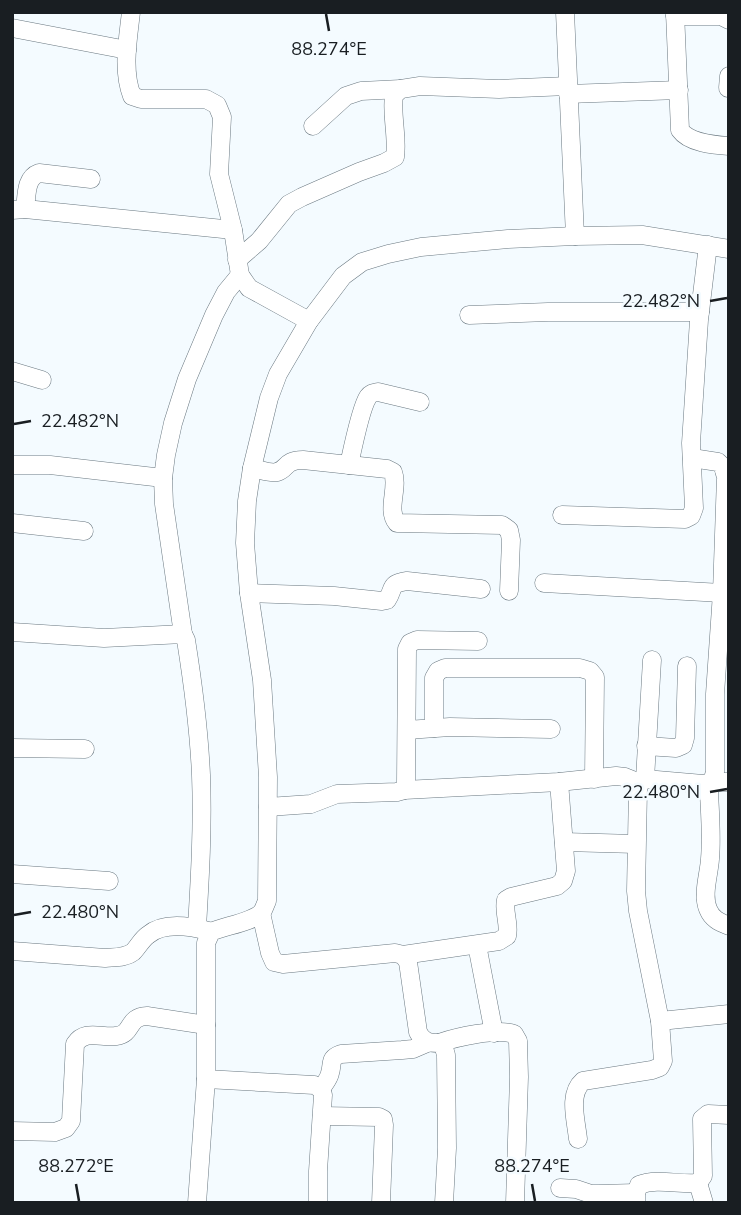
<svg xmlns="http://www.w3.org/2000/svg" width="741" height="1215" font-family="'Nunito Sans',sans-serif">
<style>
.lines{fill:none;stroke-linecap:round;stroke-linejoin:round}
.minor-casing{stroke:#6a7881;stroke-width:19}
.minor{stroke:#fff;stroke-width:18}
.ticks{fill:none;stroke:#191e22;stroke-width:2.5}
.ticks-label{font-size:18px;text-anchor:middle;fill:#191e22;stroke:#f4fbff;stroke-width:5;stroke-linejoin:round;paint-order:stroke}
</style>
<rect width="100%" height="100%" fill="#f4fbff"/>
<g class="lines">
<g class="minor-casing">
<g id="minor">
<path d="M 131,12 C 128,39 122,70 132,96 L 141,99 L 206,99 L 217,105 L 222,117 L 219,174 L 233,230 L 240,275 L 249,288 L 309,321"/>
<polyline points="565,12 575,236"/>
<path d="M 675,12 L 680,130 C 689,143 714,145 729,146"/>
<polyline points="675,16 721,16 729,20"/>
<polyline points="12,28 127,50"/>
<polyline points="728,88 729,76"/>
<polyline points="568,94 679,90"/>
<polyline points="313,126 346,96 361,91 401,89"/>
<path d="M 25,209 C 27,196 25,178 39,173 L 91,179"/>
<polyline points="12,210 25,209 233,230"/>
<path d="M 237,260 L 259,241 L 289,204 L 302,197 L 359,172 L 384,163 L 395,157 C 398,136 391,116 394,95 L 401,89 L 420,86 L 499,89 L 568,86"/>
<polyline points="469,315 548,312 700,312"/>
<polyline points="12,371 42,380"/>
<polyline points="12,465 50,465 163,478"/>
<path d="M 349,465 C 352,451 361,407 368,397 C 371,393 373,393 378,392 L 420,402"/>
<path d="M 252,468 C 259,469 270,474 277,472 C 288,469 284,460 303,460 L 387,469 L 393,472 C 399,488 386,510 397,523 L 502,525 L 509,530 L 511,540 L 509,591"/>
<polyline points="562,515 685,519 691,516 694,508 691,443 699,320 708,245"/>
<polyline points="12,523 84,531"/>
<polyline points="544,583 722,593"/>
<path d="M 249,593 L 334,596 L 382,601 L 387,600 C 395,588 388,584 407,581 L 481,589"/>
<path d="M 12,632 L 104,638 L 183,634 L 186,640 C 193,684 199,730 201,775 C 203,826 200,877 197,927"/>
<polyline points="183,634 164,504 163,478 166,455 173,423 187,379 214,315 226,292 240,275"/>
<polyline points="434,728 434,678 438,671 445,668 580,668 590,671 595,677 594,779"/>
<polyline points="407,730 450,727 551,729"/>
<polyline points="646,746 676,748 683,745 685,738 687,666"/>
<polyline points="12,748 85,749"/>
<polyline points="645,779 652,660"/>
<path d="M 729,782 L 712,782 L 709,792 C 710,814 712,837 710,859 C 709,875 702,894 708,909 C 712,919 719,922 729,926"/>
<polyline points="404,790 559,782 616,776 625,777 640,783"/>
<polyline points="268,807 311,804 337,794 397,792 404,790 406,783 407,649 410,643 417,640 478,641"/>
<polyline points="564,842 636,844"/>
<polyline points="12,874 109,881"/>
<path d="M 261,913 L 270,953 L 274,962 L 283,964 L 395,953 L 403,955 L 408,962 L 418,1032 C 423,1042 429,1043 439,1043 L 444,1048 L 446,1055 L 447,1148 L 444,1203"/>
<polyline points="477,945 494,1033"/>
<path d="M 12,951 L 105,958 C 114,957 125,958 133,952 C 138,947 142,939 148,935 C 163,922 190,926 208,931"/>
<path d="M 403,955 L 499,941 L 507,936 C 510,924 503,912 506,900 L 511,897 L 557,886 L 563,881 L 566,871 L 559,782"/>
<polyline points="660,1021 729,1014"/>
<path d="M 439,1043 C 457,1037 496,1028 514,1034 L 518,1041 L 519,1077 L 515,1203"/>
<polyline points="206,1079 314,1085 321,1089 323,1095 318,1171 318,1203"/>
<path d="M 321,1089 C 324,1084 329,1079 330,1073 C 333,1063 329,1058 341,1054 L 402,1050 L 413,1049 L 427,1043"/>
<polyline points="322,1116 379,1117 383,1119 384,1125 381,1203"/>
<path d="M 12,1131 L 55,1132 L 66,1128 L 71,1121 L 75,1044 C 85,1029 101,1038 116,1036 C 134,1034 126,1017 147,1016 L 206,1025"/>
<path d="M 578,1139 C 576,1120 568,1094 583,1081 L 652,1070 L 660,1067 L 663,1061 L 660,1021 L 638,911 L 636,891 L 638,789 L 640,783 L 645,779 L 703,784 L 712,782 L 715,772 L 715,694 L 722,593 L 726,477 L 723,467 L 718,462 L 692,458"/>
<polyline points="698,1183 704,1203"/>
<polyline points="560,1188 576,1189 591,1194 599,1194 636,1193"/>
<path d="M 197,1203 L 206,1079 L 206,943 L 211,932 C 224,926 253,922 262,912 C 264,909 265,905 267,901 L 268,777 L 262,680 L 249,593 L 245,543 L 247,501 L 252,468 L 269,398 L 278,374 L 309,321 L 343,276 L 362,262 L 388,254 L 421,247 L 508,239 L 575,236 L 642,235 L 729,249"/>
<path d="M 636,1203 L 636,1193 L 639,1185 C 658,1178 679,1185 698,1183 L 703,1176 L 702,1119 L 708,1114 L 729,1115"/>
</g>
</g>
<use href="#minor" class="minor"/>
</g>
<path class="ticks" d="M 326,14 L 329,31M 710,301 L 727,298M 14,424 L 31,421M 710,792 L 727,789M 14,915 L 31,912M 76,1184 L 79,1201M 532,1184 L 535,1201"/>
<g class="ticks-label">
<text x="329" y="55">88.274°E</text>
<text x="661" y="307">22.482°N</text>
<text x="80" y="427">22.482°N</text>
<text x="661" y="798">22.480°N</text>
<text x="80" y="918">22.480°N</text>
<text x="76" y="1172">88.272°E</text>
<text x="532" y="1172">88.274°E</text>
</g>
<rect width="741" height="1215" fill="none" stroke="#191e22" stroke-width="28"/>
</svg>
